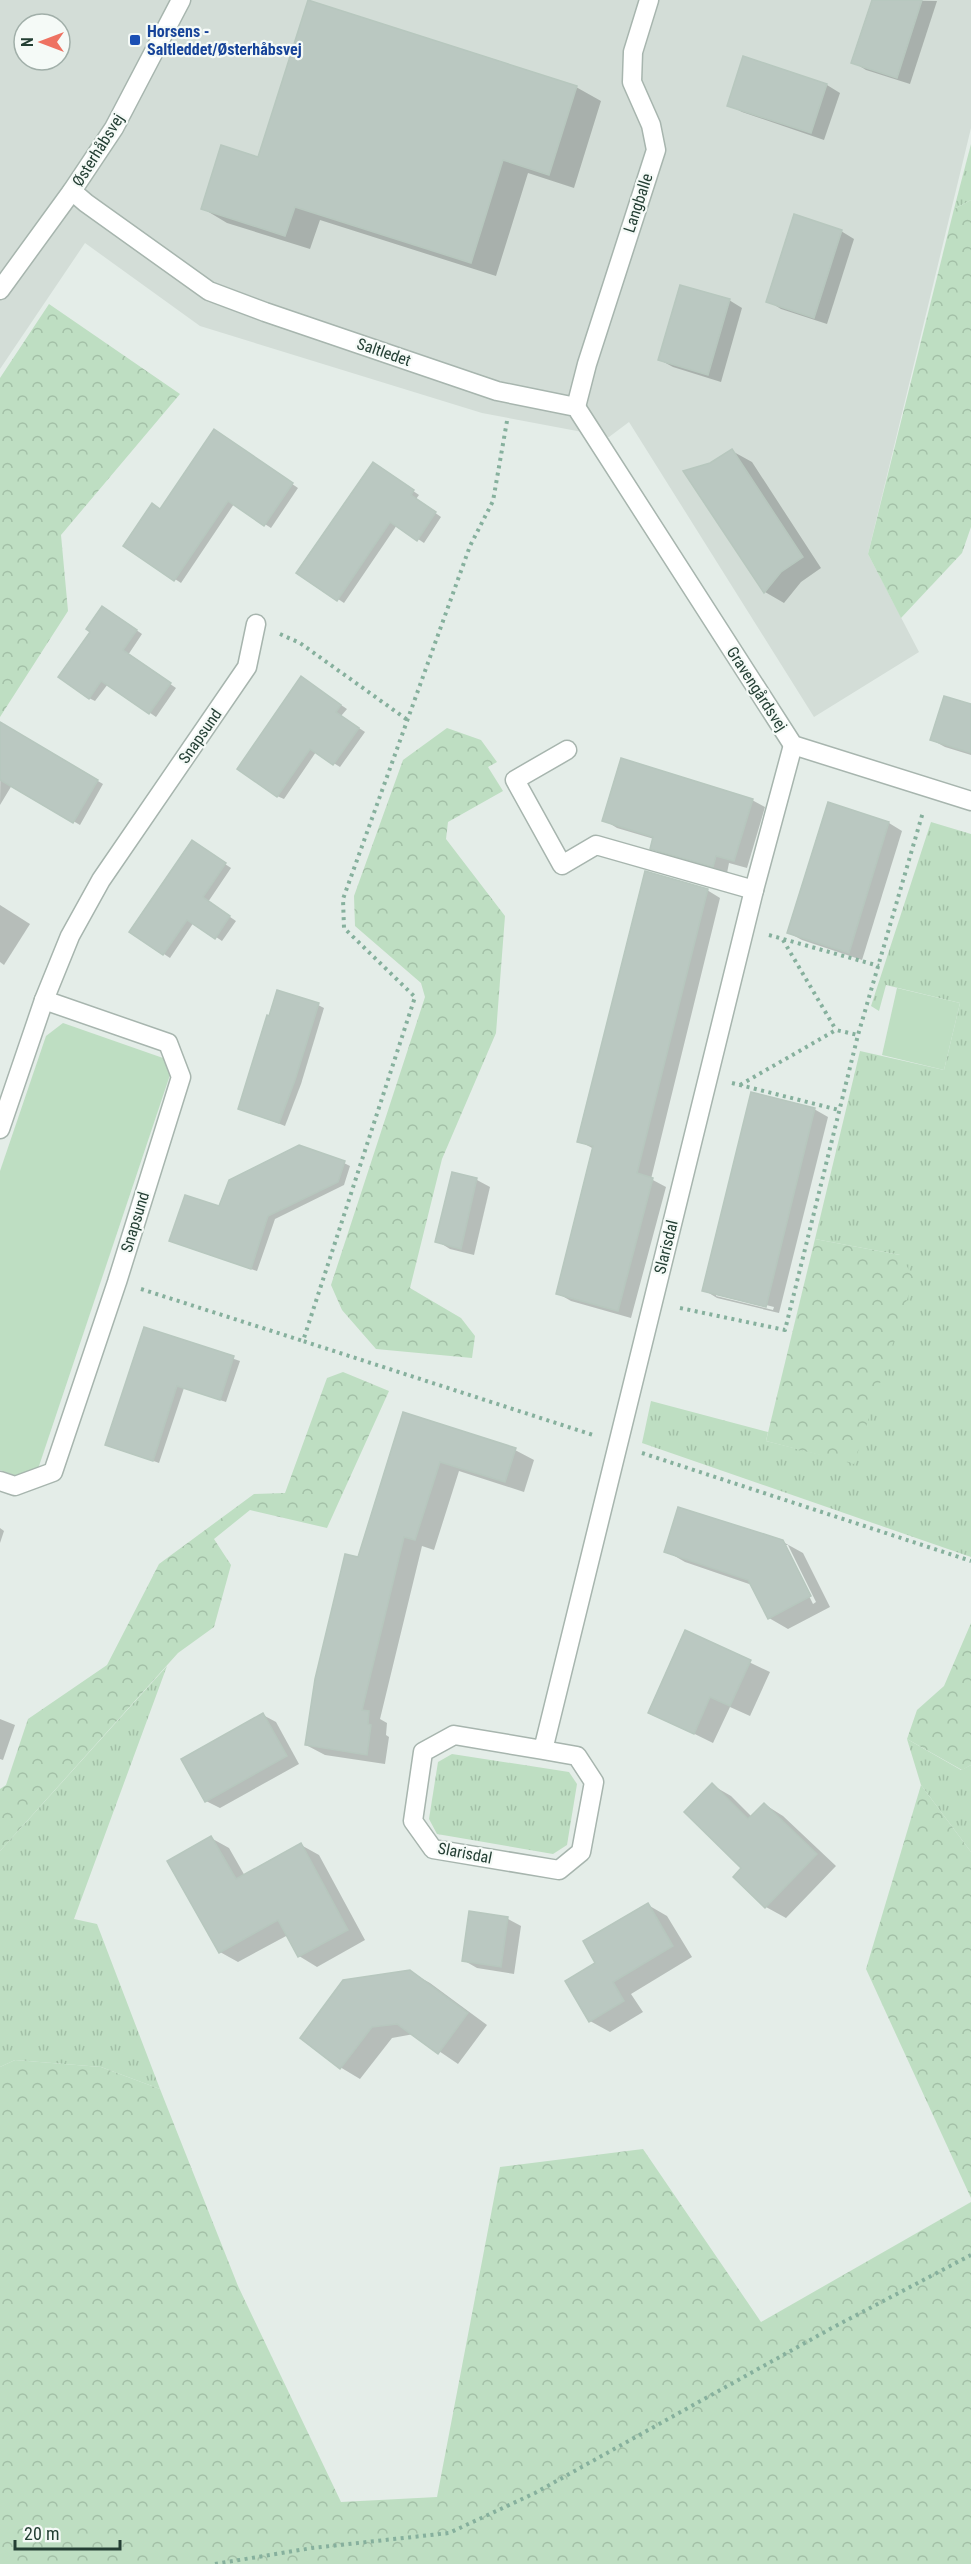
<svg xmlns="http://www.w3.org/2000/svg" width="971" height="2564" font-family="'Roboto Condensed',sans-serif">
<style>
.built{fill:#d3ddd7;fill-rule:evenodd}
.grass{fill:url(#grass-tufts)}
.forest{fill:url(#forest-crowns)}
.park{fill:#bedec2}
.shadow{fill:#0003;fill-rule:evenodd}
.building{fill:#bac8c1;stroke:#b7c7be;stroke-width:1.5}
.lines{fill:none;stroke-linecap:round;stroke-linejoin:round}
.minor-casing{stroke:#a7b5ae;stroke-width:21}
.path{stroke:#86b09d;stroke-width:4;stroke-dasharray:3 4.5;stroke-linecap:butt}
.minor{stroke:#fff;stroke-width:18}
.transit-dot{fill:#1a4fb4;stroke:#f5faf7;stroke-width:2}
.labels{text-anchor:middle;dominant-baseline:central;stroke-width:4.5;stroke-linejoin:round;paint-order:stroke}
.transit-label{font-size:16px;font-weight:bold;fill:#164399;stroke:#f5faf7;text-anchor:start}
.street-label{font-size:16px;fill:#243f34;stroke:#f5faf7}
</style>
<defs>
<pattern id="grass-tufts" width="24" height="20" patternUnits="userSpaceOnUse" patternTransform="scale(1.5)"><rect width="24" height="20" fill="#bedec2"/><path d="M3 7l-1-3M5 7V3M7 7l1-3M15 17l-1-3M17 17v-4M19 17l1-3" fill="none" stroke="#a3c0a7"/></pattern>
<pattern id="forest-crowns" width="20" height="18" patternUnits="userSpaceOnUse" patternTransform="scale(1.5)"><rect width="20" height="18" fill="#bedec2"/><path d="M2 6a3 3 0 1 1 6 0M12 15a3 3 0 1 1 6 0" fill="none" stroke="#a3c0a7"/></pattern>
</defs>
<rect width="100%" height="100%" fill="#e4ede8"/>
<path class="built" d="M 0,0 L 971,0 L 971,128 L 868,554 L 919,652 L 814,717 L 629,422 L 609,437 L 482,413 L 200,326 L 85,243 L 0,369 ZM 24,24 L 60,24 L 60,60 L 24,60 Z"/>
<g class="grass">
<polygon points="971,144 971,200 954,209"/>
<polygon points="931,822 971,834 971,1557 642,1443 651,1401 768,1432 766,1441 854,1463 900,1255 815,1239 860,1051 944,1070 960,1003 886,985 879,1011 871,1006"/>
<polygon points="167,1666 74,1919 97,1924 160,2089 101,2067 15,2060 0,2067 0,1851"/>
<polygon points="907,1739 961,1770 971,1765 971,1852 921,1785"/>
<polygon points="452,1754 569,1772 577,1784 567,1845 553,1854 437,1834 429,1819 438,1762"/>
</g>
<g class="forest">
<polygon points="971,200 971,527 962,553 901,618 868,554 954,209"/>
<polygon points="49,304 180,394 61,535 68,611 0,717 0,378"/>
<polygon points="447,728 481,740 497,762 488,767 503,791 448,822 446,839 505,916 496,1033 442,1159 410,1288 461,1318 475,1336 472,1358 376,1349 342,1310 331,1285 425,997 421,983 355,926 354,896 403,760"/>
<polygon points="815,1239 900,1255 914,1278 854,1464 766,1441"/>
<polygon points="343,1372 389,1391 327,1528 250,1510 214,1539 231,1565 214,1627 178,1653 0,1851 0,1789 6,1785 28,1719 107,1665 159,1564 254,1494 285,1493 327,1378"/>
<polygon points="971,1623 971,1765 962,1770 907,1739 917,1710 944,1686"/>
<polygon points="921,1785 971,1852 971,2198 866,1969"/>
<polygon points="15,2060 101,2067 160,2089 238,2286 341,2502 437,2497 500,2167 643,2149 761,2322 971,2202 971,2564 0,2564 0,2067"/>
</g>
<g class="park">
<polygon points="897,988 960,1003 944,1070 882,1055"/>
<polygon points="63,1023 163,1058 171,1072 38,1469 20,1477 0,1470 0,1171 46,1036"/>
</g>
<g class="shadow">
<polygon points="873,0 937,1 910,84 866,70 853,62"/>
<polygon points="744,58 827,85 840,93 824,140 742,112 729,105"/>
<polygon points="576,87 601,101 574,188 528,173 496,276 320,220 310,249 227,223 202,208 259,159"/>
<polygon points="841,231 854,239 827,324 781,309 768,301"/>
<polygon points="729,300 742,308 721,382 673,367 660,360"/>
<polygon points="220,435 298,488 271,528 234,504 181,583 175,579 161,510"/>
<polygon points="732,451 752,462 821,568 801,582 784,603 765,592 685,471 711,464"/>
<polygon points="380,468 419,495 416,499 441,517 424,543 397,525 344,603 338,599"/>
<polygon points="109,611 142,634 128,655 176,688 156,717 108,684 95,701 89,698"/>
<polygon points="307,682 347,709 341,716 365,732 340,767 316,752 284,799 277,796"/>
<polygon points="971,706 971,755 945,747 932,740"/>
<polygon points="1,724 103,784 80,825 12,785 0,805"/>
<polygon points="752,800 765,807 747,868 729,863 727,873 665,856 652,848 654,839 617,828 604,820"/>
<polygon points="889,823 902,831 862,960 802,940 789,933"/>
<polygon points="198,846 231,868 208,902 236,921 222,941 194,922 170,958 164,954"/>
<polygon points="707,890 720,898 651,1179 666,1187 631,1318 571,1301 557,1293 594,1149 579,1141"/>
<polygon points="0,905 30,924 4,965 0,962"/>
<polygon points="318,1005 324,1008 301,1084 285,1126 240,1108 270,1018"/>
<path d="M 814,1109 L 828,1117 L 779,1313 L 717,1298 L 704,1290 ZM 716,1293 L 774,1307 L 773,1310 L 716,1296 Z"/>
<polygon points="344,1163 350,1166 344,1185 275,1219 257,1271 171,1240 220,1208"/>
<polygon points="453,1174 477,1180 490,1187 474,1255 450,1249 437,1241"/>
<polygon points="145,1329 240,1361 226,1402 184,1388 159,1463 107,1444"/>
<polygon points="404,1414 515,1450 534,1460 524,1492 459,1471 434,1550 422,1546 380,1719 387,1723 386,1735 389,1737 385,1764 325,1755 306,1745 359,1559"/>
<polygon points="0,1528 4,1531 0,1543"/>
<path d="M 783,1542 L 803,1553 L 830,1607 L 788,1629 L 769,1618 L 752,1585 L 685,1562 L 666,1551 ZM 784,1545 L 788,1545 L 816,1602 L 813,1604 Z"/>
<polygon points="686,1632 770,1672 750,1716 730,1707 713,1743 650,1712"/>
<polygon points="263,1715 276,1722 299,1764 220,1808 206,1801"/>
<polygon points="0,1719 15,1725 3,1760 0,1759"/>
<polygon points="712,1785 731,1796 752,1817 764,1804 783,1816 836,1866 786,1918 766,1907 735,1877 744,1868"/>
<polygon points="211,1838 229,1848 245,1876 301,1845 319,1855 365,1940 317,1967 299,1956 288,1935 238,1962 220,1952"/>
<polygon points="648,1905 667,1916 692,1957 631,1994 643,2012 610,2032 590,2021 597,1963"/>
<polygon points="471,1913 508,1919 521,1926 514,1974 477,1968 463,1960"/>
<polygon points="410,1972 430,1983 487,2025 458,2064 414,2034 392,2038 360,2079 340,2067"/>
</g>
<g class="building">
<polygon points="308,0 577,86 549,175 503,160 471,263 295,207 285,236 201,209 221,145 258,157"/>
<polygon points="872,0 922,0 897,78 851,63"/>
<polygon points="743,56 827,84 811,133 727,106"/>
<polygon points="794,214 842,230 814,318 766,302"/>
<polygon points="680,285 730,299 708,375 658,360"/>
<polygon points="214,429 293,483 264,526 228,501 174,581 123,546 152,503 160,509"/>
<polygon points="732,449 803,557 781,572 764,593 683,471 710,463"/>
<polygon points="373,462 414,490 411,495 436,512 417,541 390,522 337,601 296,573"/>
<polygon points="102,606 137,630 123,650 171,683 149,714 101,681 89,699 58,677 90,632 86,629"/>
<polygon points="301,676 341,705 336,712 359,728 333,765 310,749 277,797 237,769"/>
<polygon points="944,696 971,704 971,753 930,740"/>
<polygon points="0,722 98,780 73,823 0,780"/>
<polygon points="621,758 753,799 734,861 716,856 713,867 650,849 653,837 602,821"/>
<polygon points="828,802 889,822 849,953 787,933"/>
<polygon points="192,840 226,863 203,897 230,916 215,939 187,920 163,955 129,932"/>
<polygon points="645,871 708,889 637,1173 653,1178 618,1311 556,1294 593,1146 577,1142"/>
<polygon points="277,990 319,1003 295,1080 279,1123 238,1109 267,1015 269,1016"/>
<polygon points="751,1092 815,1108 766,1307 702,1291"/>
<polygon points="299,1145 345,1161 338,1182 268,1216 251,1269 169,1241 185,1195 219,1206 229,1180"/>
<polygon points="452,1172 477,1178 461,1249 435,1242"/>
<polygon points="144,1327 234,1356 220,1400 177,1386 153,1461 105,1445"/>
<polygon points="403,1412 516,1448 505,1482 440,1462 415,1540 404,1537 362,1710 369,1711 368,1724 371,1725 367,1755 305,1745 315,1679 345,1554 358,1557"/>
<polygon points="678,1507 783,1540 811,1596 768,1619 748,1580 664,1552"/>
<polygon points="685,1630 751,1660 730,1706 710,1697 694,1734 648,1713"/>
<polygon points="263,1713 287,1756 205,1802 181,1759"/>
<polygon points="712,1783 748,1819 764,1803 817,1854 765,1908 733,1877 741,1868 684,1812"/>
<polygon points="211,1836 236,1879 301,1843 348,1930 298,1957 278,1920 219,1953 167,1861"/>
<polygon points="648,1903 673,1946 613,1982 624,2001 589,2022 565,1981 595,1963 583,1941"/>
<polygon points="469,1911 508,1917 501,1967 462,1961"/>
<polygon points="410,1970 468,2013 438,2054 397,2024 372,2027 340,2069 300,2038 343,1980"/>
</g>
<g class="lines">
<g class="minor-casing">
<g id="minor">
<polyline points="72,191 86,203 209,291 265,312 497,391 576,407 793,745 971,801"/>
<polyline points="0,290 72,191 114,128 181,0"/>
<polyline points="576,407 587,364 656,150 651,125 632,82 633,52 649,0"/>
<polyline points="567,750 515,780 562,865 596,845 754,890"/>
<polyline points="0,1129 44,1000 70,936 101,880 247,667 256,624"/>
<polyline points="0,1481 15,1486 53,1472 117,1282 181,1077 168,1043 44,1000"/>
<polyline points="543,1750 577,1756 594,1782 581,1852 559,1870 433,1849 413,1821 423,1752 454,1735 543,1750 754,890 793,745"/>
</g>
</g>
<g class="path">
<polyline points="507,421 493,501 470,546 343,899 344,928 415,997 303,1341 593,1435"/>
<polyline points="280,634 300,643 409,721"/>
<polyline points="769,935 879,966"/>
<polyline points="783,940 836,1030"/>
<polyline points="732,1083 839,1110"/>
<polyline points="740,1085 836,1030 858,1035"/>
<polyline points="141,1289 303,1341"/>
<polyline points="680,1308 785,1330 858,1035 923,812"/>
<polyline points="642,1453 971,1561"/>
<polyline points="215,2564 312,2548 449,2533 535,2493 830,2329 971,2255"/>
</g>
<use href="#minor" class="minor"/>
</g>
<rect class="transit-dot" x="129" y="34" width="12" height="12" rx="3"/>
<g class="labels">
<g class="transit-label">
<text x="147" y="31">Horsens -<tspan x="147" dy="18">Saltleddet/Østerhåbsvej</tspan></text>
</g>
<g class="street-label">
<text transform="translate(98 150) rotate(-58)">Østerhåbsvej</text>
<text transform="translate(638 203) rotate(-72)">Langballe</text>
<text transform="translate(384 352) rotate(19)">Saltledet</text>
<text transform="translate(757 689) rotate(57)">Gravengårdsvej</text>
<text transform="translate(200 736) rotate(-55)">Snapsund</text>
<text transform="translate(135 1222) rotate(-73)">Snapsund</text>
<text transform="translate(666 1247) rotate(-76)">Slarisdal</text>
<text transform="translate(465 1853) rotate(11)">Slarisdal</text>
</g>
</g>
<g transform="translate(42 42) rotate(270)"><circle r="28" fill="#f5faf7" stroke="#a1afa9" stroke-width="1.5"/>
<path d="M0-4.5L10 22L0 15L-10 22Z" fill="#ee7262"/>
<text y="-9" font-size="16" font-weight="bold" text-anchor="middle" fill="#243f34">N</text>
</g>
<path d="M15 2540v9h105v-9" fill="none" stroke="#243f34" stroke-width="3"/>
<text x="24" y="2540" font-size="18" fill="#243f34" stroke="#f5faf7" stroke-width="4.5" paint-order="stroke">20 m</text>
</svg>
